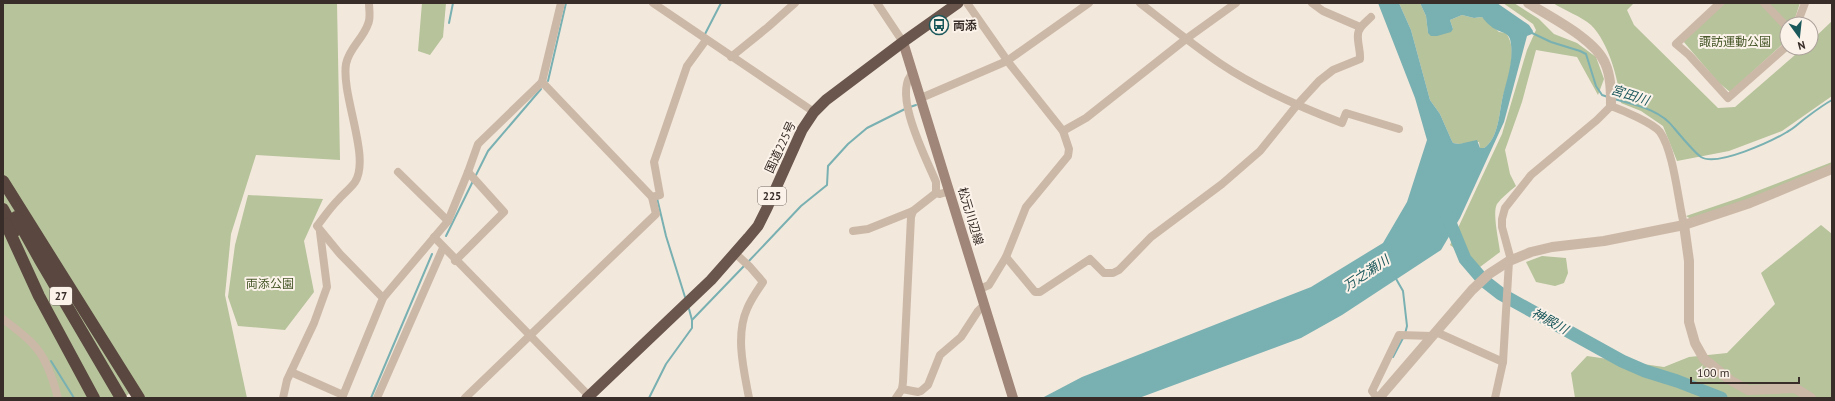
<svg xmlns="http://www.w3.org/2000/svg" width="1835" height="401" font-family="'PT Sans','Noto Sans JP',sans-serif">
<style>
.green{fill:#b6c39b}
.water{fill:#79b0b2}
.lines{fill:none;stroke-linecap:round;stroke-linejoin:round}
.stream{stroke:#79b0b2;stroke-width:2}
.river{stroke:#79b0b2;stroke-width:13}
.minor{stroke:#ccb8a7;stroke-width:8}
.tertiary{stroke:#ccb8a7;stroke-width:10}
.secondary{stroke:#a08678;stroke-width:10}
.trunk{stroke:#6a564c;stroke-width:11}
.motorway{stroke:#5a473f;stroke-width:12}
.labels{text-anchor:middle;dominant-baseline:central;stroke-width:4;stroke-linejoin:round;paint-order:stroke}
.shield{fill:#fbf2e9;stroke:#726862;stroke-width:1}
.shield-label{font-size:11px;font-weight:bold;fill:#382d28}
.poi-label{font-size:12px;font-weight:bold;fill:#382d28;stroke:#fbf2e9;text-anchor:start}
.park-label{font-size:12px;fill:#48582a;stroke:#fbf2e9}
.street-label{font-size:12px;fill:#382d28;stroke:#fbf2e9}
.water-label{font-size:13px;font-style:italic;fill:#1b585c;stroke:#fbf2e9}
</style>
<rect width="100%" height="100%" fill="#f3e8dc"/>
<g class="green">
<polygon points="3,3 337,3 340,160 256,155 231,234 225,295 247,398 139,398 134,389 124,398 3,398"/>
<polygon points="422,3 446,3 443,37 430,55 418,51"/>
<path d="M 1399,3 L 1420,3 L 1426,16 L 1428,33 L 1453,29 L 1450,20 L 1462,15 L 1474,18 L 1482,17 L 1499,32 L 1506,33 C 1519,51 1507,81 1502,100 C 1499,115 1498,139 1484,148 L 1480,148 L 1479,142 L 1459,144 L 1453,143 L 1451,139 L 1440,114 L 1430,100 L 1411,30 Z"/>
<path d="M 1503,3 L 1514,3 L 1539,19 L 1554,34 L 1577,43 L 1596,57 L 1604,79 L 1598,95 L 1577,57 L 1536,50 L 1522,102 L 1505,150 L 1510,174 L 1516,186 C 1509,192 1502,197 1497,204 C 1492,213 1499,241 1500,252 L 1480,267 L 1450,245 L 1502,134 L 1527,50 L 1536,30 L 1533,24 Z"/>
<path d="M 1553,3 L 1634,3 L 1627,10 L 1634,25 L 1718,108 L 1735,107 L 1803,48 L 1811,48 L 1811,41 L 1832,21 L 1832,96 L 1782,131 L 1729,151 L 1677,161 L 1663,126 L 1641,111 L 1621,103 C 1618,79 1609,43 1591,25 C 1582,17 1564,10 1553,3 Z"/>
<polygon points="1725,3 1800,3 1793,24 1787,24 1787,40 1730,92 1718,82 1683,41"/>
<polygon points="1832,162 1832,165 1741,202 1691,219 1686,216 1739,198"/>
<polygon points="248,195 323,199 304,241 314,292 285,330 238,326 228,297 235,245"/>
<polygon points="1821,225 1832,234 1832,398 1575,398 1571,373 1587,356 1664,367 1689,357 1727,353 1775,304 1761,273"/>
<polygon points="1542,256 1566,258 1568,273 1564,283 1555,286 1536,282 1526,262"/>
</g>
<path class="water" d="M 1378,3 L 1399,3 L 1411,30 L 1430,100 L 1440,114 L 1451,139 L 1453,143 L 1459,144 L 1477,140 L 1480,148 L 1484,148 C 1498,139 1499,115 1502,100 C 1506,81 1515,60 1510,39 C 1508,32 1499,32 1493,28 C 1489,25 1485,21 1482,17 L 1474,18 L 1462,15 L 1450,20 L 1453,29 L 1451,32 L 1437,36 L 1431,36 L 1428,33 L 1426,16 L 1420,3 L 1497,3 L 1529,25 L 1533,31 L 1532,34 L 1527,36 L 1504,122 L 1460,218 L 1441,250 L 1342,315 L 1301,338 L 1139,398 L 1042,398 L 1082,377 L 1311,287 L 1383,243 L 1407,202 L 1427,140 L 1415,98 Z"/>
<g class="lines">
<g class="stream">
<polyline points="449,23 453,3"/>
<polyline points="1530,32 1551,42 1580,51 1586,54 1596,86 1602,95 1608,97"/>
<polyline points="704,36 721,3"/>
<polyline points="548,81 566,3"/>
<path d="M 1614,99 C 1635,105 1660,109 1674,128 C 1680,135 1694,152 1701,157 C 1717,167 1772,141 1787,132 C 1795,128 1800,122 1807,117 C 1815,111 1823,105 1832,100"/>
<polyline points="910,107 916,105"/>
<polyline points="475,177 488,151 541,89"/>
<polyline points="657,198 666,236 685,297"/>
<polyline points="446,236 473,181"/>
<polyline points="748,262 801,206 827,185 828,166 848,144 867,128 905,109"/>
<polyline points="1395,277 1403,291 1407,326 1405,334"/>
<polyline points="692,320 745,265"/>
<polyline points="1393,357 1403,338"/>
<polyline points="51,361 74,398"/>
<polyline points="371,398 432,254"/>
<polyline points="649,398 666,364 692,328 692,320 689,309"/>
</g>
<polyline class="river" points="1446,213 1465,259 1483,280 1501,294 1622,361 1645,371 1677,381 1721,398"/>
<g class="minor">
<polyline points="653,3 814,112"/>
<polyline points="877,3 903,42"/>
<polyline points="967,3 1009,63 1063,131 1069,149 1068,156 1026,207 1006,257 989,285 980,289"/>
<path d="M 1140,3 C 1167,24 1193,45 1221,64 C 1258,89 1300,107 1342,123 L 1346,113 L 1399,129"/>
<polyline points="1312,3 1323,11 1360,27"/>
<polyline points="1720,3 1676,44 1689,55 1728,98 1787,46"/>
<polyline points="1764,3 1787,27"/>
<polyline points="1797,24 1805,3"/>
<polyline points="731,57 768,27 795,3"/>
<path d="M 913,73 C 891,92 927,160 936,182 L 936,193"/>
<polyline points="921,98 1007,61 1089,3"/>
<polyline points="1063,131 1086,118 1186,39 1236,3"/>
<polyline points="398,172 448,221"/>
<polyline points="652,197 660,195 654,162 687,66 706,40"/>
<polyline points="853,231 868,229 913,211"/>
<polyline points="434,237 591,398"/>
<path d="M 736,254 L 750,267 L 763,282 C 757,291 751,299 747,309 C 735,336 744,371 749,398"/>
<path d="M 1006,257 L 1035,292 L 1040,292 L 1090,259 L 1104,273 L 1113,273 L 1119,270 L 1151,237 L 1222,184 L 1260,151 L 1297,105 L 1319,81 L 1333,70 L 1360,59 C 1361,49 1354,35 1361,27 C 1364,23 1368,20 1371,17"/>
<path d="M 1511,260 L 1502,227 L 1502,219 L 1505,208 L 1531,175 L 1597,120 L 1611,106 C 1622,110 1653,123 1660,132 C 1674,152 1678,201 1684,225"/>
<polyline points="455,261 504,212 468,172"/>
<polyline points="383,298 448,221 468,172 478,144 542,82 561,3"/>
<path d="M 3,319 C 20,332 39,345 47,366 C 52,376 55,387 58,398"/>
<polyline points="1436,332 1503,362"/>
<polyline points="291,372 343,395"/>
<polyline points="902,389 918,392 921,391 928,385 940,355 961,337 978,311 984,305"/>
<polyline points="283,398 287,380 314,323 327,287 320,232"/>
<path d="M 342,398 L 383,298 L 340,254 L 317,226 C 324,217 330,208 338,200 C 343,194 350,189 355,182 C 371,158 341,95 346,64 C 349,48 363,39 368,24 C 371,18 369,10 369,3"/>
<polyline points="377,398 443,248"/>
<polyline points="465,398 656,214 652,197 542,82"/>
<polyline points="896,398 902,389 903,382 911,217 913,211 936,193 940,194 950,191"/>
<polyline points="1377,398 1372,391 1399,335 1432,336"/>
<polyline points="1495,398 1503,362 1509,261"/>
</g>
<g class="tertiary">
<path d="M 1528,3 C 1550,17 1595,39 1605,63 C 1611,76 1611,92 1611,106"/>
<polyline points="1684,225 1689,261 1689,322 1695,343 1704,359 1730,380 1748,390 1795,388 1811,398"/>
<polyline points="1379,398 1472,290 1489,274 1509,261 1531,252 1552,247 1604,241 1684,225 1750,203 1832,169"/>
</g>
<polyline class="secondary" points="903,42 1013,398"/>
<polyline class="trunk" points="587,398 711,280 748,238 758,226 767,208 802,130 814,112 826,100 903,42 958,3"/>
<g class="motorway">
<polyline points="3,181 139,398"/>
<polyline points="3,209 15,231"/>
<polyline points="16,217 40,260 121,398"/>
<polyline points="6,224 39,296 94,398"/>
</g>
</g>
<defs>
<g id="bus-ring" transform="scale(1)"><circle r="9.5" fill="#fbf2e9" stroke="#1b585c" stroke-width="1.5"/><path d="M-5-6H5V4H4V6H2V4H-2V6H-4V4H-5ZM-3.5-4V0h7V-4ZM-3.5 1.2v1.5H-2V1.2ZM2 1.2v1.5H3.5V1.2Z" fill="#1b585c"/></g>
</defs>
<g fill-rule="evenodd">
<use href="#bus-ring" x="939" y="25"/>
</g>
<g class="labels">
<g class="shield">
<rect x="758" y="187" width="28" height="18" rx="3"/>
<rect x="50" y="287" width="22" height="18" rx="3"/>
</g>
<g class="shield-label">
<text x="772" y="196">225</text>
<text x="61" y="296">27</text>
</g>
<g class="poi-label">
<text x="953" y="25">両添</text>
</g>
<g class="park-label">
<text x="1735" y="41">諏訪運動公園</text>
<text x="270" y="283">両添公園</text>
</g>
<g class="street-label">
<text transform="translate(780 147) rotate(-65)">国道225号</text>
<text transform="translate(971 216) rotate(73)">松元川辺線</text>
</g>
<g class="water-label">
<text transform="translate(1630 95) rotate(18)">宮田川</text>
<text transform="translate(1366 273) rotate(-34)">万之瀬川</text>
<text transform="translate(1550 321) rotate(29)">神殿川</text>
</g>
</g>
<rect width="1835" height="401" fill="none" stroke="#382d28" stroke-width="8"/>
<g transform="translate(1799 36) rotate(165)"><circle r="19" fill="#fbf2e9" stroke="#ada39c"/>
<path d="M0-3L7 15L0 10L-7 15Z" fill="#1b585c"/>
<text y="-6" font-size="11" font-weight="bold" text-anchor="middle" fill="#382d28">N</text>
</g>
<path d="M1691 377v6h108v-6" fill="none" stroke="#382d28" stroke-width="2"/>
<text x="1697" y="377" font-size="12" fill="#382d28" stroke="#fbf2e9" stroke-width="3" paint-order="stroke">100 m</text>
</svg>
